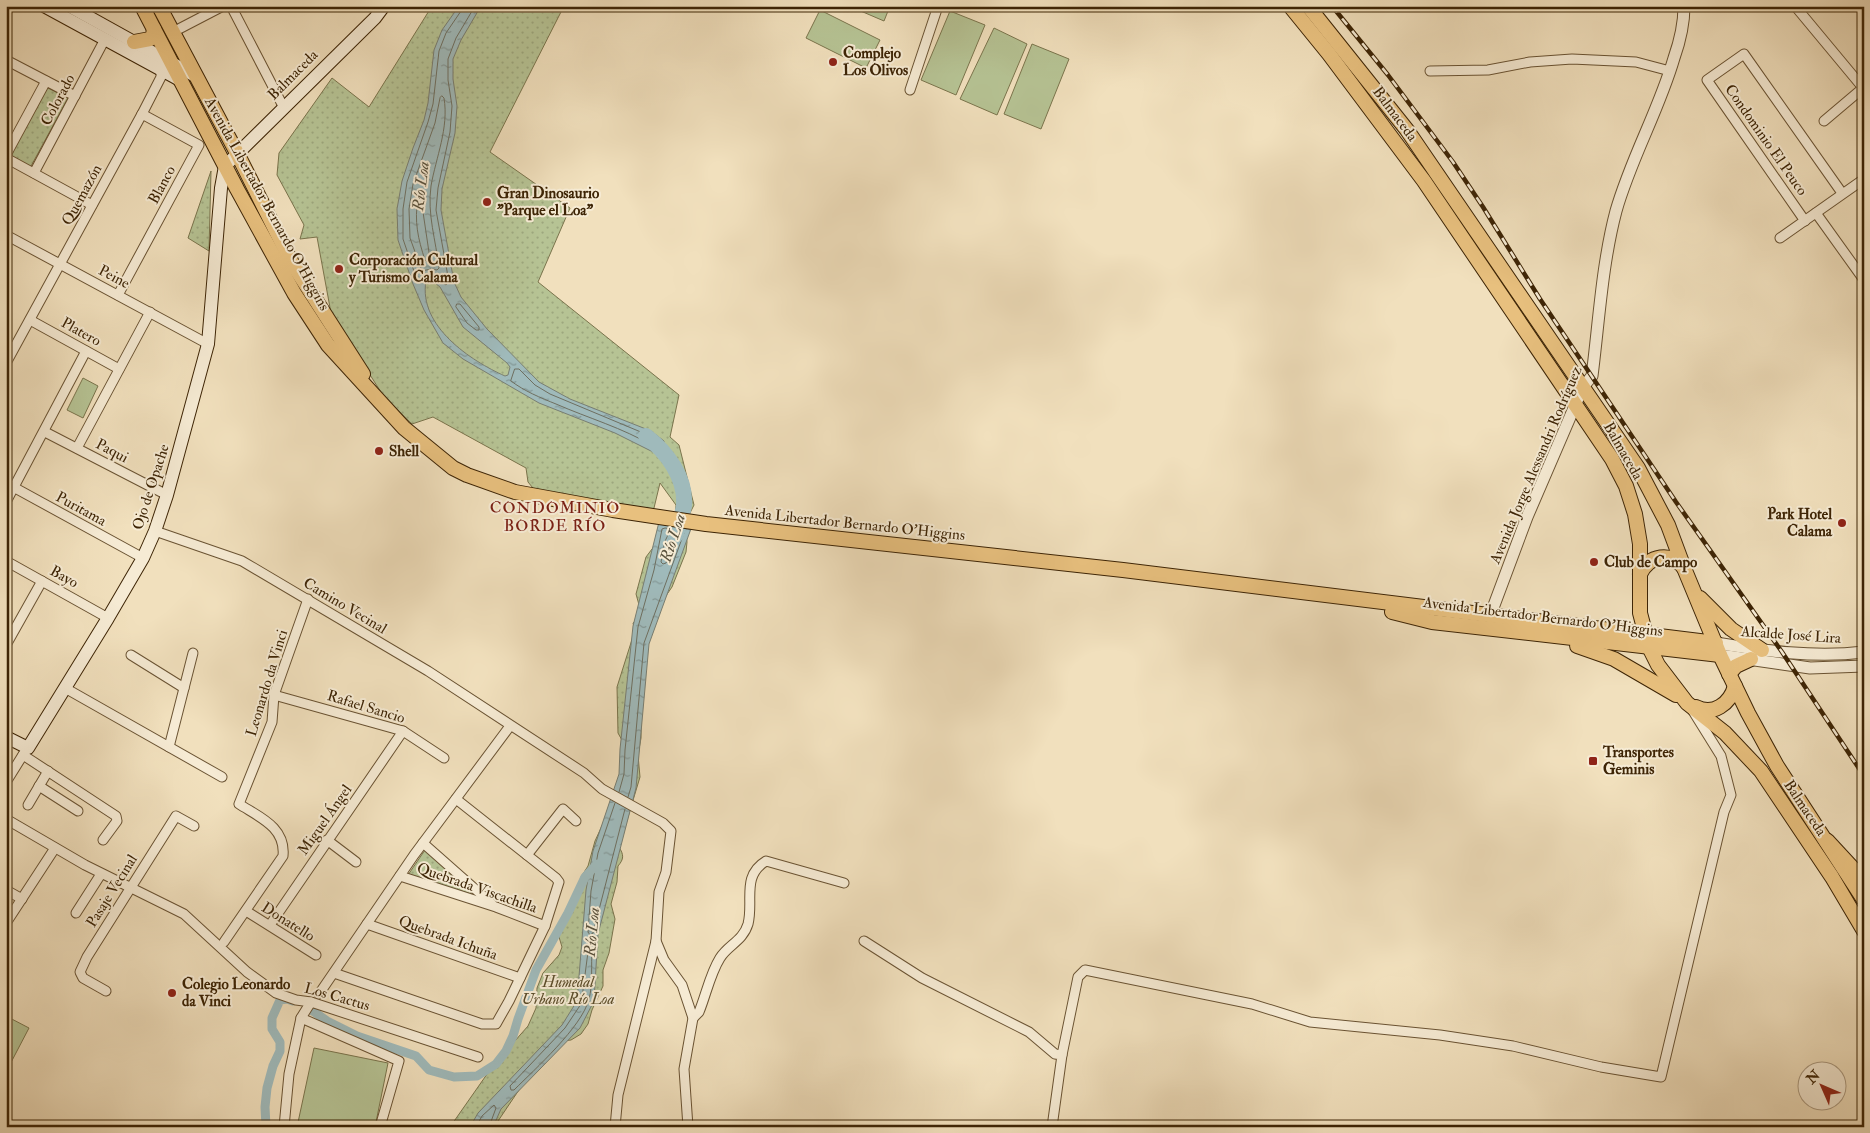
<svg xmlns="http://www.w3.org/2000/svg" width="1870" height="1133" font-family="'IM FELL Double Pica',serif">
<style>
.green{fill:url(#green-dots);stroke:#7a744c}
.pitch{fill:#b6c394;stroke:#7a744c}
.water{fill:url(#water-ripples);stroke:#787e72;fill-rule:evenodd}
.lines{fill:none;stroke-linecap:round;stroke-linejoin:round}
.shore{stroke:#6e6f60;stroke-width:1}
.canal{stroke:#9fbabb;stroke-width:9}
.river{stroke:#9fbabb;stroke-width:16}
.minor-casing{stroke:#6a5333;stroke-width:11}
.tertiary-casing{stroke:#6a5333;stroke-width:13}
.secondary-casing{stroke:#3d2405;stroke-width:14}
.primary-casing{stroke:#3d2405;stroke-width:16}
.trunk-casing{stroke:#3d2405;stroke-width:17}
.minor{stroke:#f6ebd4;stroke-width:9}
.tertiary{stroke:#f6ebd4;stroke-width:11}
.secondary{stroke:#f6ebd4;stroke-width:12}
.primary{stroke:#e8c07e;stroke-width:14}
.trunk{stroke:#e8c07e;stroke-width:15}
.rail-casing{stroke:#3d2405;stroke-width:4.5}
.rail{stroke:#f6ebd4;stroke-width:2.5;stroke-dasharray:8;stroke-linecap:butt}
.poi-dot{fill:#8f2418;stroke:#f6ebd4;stroke-width:2}
.labels{text-anchor:middle;dominant-baseline:central;stroke-width:4;stroke-linejoin:round;paint-order:stroke}
.poi-label{font-size:15px;font-weight:bold;fill:#3d2405;stroke:#f6ebd4;text-anchor:start}
.street-label{font-size:15px;fill:#3d2405;stroke:#f6ebd4}
.park-label{font-size:15px;font-style:italic;fill:#5b4c29;stroke:#f6ebd4}
.water-label{font-size:16px;font-style:italic;fill:#5a513c;stroke:#f6ebd4}
.neighbourhood-label{font-size:16px;letter-spacing:1px;fill:#7a1f14;stroke:#f6ebd4}
</style>
<defs>
<pattern id="green-dots" width="8" height="8" patternUnits="userSpaceOnUse" patternTransform="scale(1.25)"><rect width="8" height="8" fill="#b6c394"/><path d="M2 2h.1M6 6h.1" fill="none" stroke="#9da77e" stroke-width="1.8" stroke-linecap="round"/></pattern>
<pattern id="water-ripples" width="26" height="14" patternUnits="userSpaceOnUse" patternTransform="scale(1.25)"><rect width="26" height="14" fill="#9fbabb"/><path d="M2 4q2-2 4 0t4 0M15 11q2-2 4 0t4 0" fill="none" stroke="#839796"/></pattern>
</defs>
<rect width="100%" height="100%" fill="#f1e0bd"/>
<filter id="stains"><feTurbulence type="fractalNoise" baseFrequency=".004" numOctaves="4"/><feColorMatrix values="0 0 0 0 .2 0 0 0 0 .09 0 0 0 0 .02 0 0 0 .5 -.17"/></filter>
<radialGradient id="worn" r=".72"><stop offset=".6" stop-color="#630" stop-opacity="0"/><stop offset="1" stop-color="#630" stop-opacity=".3"/></radialGradient>
<g class="green">
<path d="M 432,6 L 564,6 L 490,152 L 570,208 L 538,282 L 679,395 L 670,437 L 679,445 L 694,505 L 689,515 L 686,534 L 687,542 L 686,552 L 672,587 L 650,619 L 641,703 L 641,738 L 638,755 L 640,777 L 619,847 C 624,855 624,859 618,866 L 617,882 L 611,904 L 615,919 L 609,953 L 603,970 L 603,986 L 592,1010 L 588,1024 L 581,1034 L 571,1040 L 562,1041 L 527,1078 L 494,1127 L 450,1127 L 492,1067 L 528,1026 L 536,1008 L 537,988 L 543,973 L 559,955 L 562,947 L 559,937 L 566,917 L 581,877 L 588,866 L 595,841 L 618,791 L 623,742 L 618,733 L 617,687 L 635,630 L 633,623 L 640,618 L 641,612 L 636,594 L 646,557 L 652,549 L 662,545 L 674,532 L 676,505 L 660,483 L 654,508 L 649,512 L 537,493 L 528,482 L 526,468 L 433,417 L 412,424 L 384,397 L 331,313 L 317,237 L 300,239 L 304,225 L 277,175 L 279,153 L 332,78 L 369,107 Z"/>
<polygon points="46,87 68,98 30,168 8,156"/>
<polygon points="211,171 209,251 188,238"/>
<polygon points="425,850 474,896 408,875"/>
</g>
<g class="pitch">
<polygon points="849,6 890,6 884,21"/>
<polygon points="820,10 880,40 866,68 806,38"/>
<polygon points="950,11 985,25 956,95 921,80"/>
<polygon points="994,28 1027,44 997,115 960,99"/>
<polygon points="1032,44 1069,59 1041,129 1004,114"/>
<polygon points="83,378 98,386 83,418 67,410"/>
<polygon points="6,1016 29,1028 6,1072"/>
<polygon points="314,1048 388,1063 375,1127 297,1127"/>
</g>
<g class="water">
<path d="M 459,6 L 481,6 L 461,40 L 453,59 L 453,79 L 457,106 L 455,133 L 442,189 L 441,210 L 454,282 L 461,297 L 487,329 L 539,382 L 570,399 L 651,431 L 664,441 L 663,451 L 656,452 L 651,451 L 615,433 L 539,403 L 463,359 L 443,343 L 424,310 L 413,284 L 398,240 L 397,209 L 402,181 L 413,148 L 424,120 L 428,103 L 434,50 L 442,30 ZM 431,280 L 440,287 L 463,327 L 507,363 L 510,367 L 508,375 L 505,376 C 471,361 418,326 426,281 Z"/>
<polygon points="659,522 692,526 649,644 636,788 598,934 594,1001 580,1028 501,1109 493,1127 470,1127 478,1113 562,1025 577,1001 586,890 593,851 619,774 620,749 633,626"/>
</g>
<g class="lines">
<g class="shore">
<polyline points="462,6 461,11 446,33 439,51 433,104 428,122 407,182 403,209 403,239 417,280 420,281 424,277 432,275 446,285 449,282 436,210 438,188 450,132 452,106 448,80 448,59 456,38 475,6"/>
<path d="M 442,96 L 444,98 C 449,128 436,157 431,186 C 427,214 436,241 439,268 L 437,270 L 431,269 L 422,271 L 410,238 L 409,209 L 413,184 L 435,123 L 440,98 Z"/>
<path d="M 421,198 L 423,200 L 423,212 L 430,259 L 427,262 L 425,260 C 418,239 414,221 418,199 Z"/>
<polygon points="457,304 460,304 479,327 479,330 476,330 467,323 456,307"/>
<path d="M 515,369 L 519,369 L 535,385 L 550,394 L 648,435 L 658,443 L 658,446 L 653,446 C 623,428 588,418 556,404 C 541,398 524,391 511,381 Z"/>
<path d="M 669,534 L 674,535 L 676,538 L 666,563 L 663,564 L 661,562 C 663,553 663,541 669,534 Z"/>
<polyline points="619,792 624,774 625,750 638,627 654,570 662,529 665,528 682,530 684,533 644,643 631,787 628,797"/>
<polyline points="615,803 598,853 591,891 588,932 590,935 593,933 625,809"/>
<path d="M 589,947 L 592,949 C 591,964 593,985 589,999 C 582,1027 535,1069 514,1090 L 511,1090 L 510,1086 L 565,1028 L 581,1004 Z"/>
<polyline points="476,1127 482,1116 494,1105 496,1108 489,1127"/>
</g>
<g class="canal">
<polyline points="310,1009 327,1021 357,1036 416,1056 429,1070 454,1077 477,1076 496,1064 506,1051 513,1036 518,1019 536,970 568,913 585,877 597,864"/>
<polyline points="266,1127 265,1107 267,1088 273,1066 280,1051 280,1042 272,1029 272,1018 280,1000 287,999 293,1001"/>
</g>
<path class="river" d="M 646,436 C 667,452 686,478 684,505 C 683,515 678,525 676,535"/>
<g class="minor-casing">
<g id="minor">
<polyline points="231,6 284,108"/>
<polyline points="1795,6 1864,89"/>
<polyline points="6,13 10,6"/>
<polyline points="173,32 223,6"/>
<polyline points="6,60 75,96"/>
<polyline points="1430,71 1488,70 1530,62 1572,59 1636,62 1670,71"/>
<polyline points="910,90 938,6"/>
<polyline points="1824,121 1863,88"/>
<polyline points="6,155 46,81"/>
<polyline points="6,158 92,205"/>
<polyline points="34,173 105,39"/>
<polyline points="1816,213 1864,280"/>
<polyline points="1805,221 1707,80 1744,54 1842,193"/>
<polyline points="6,235 208,344"/>
<polyline points="1780,238 1864,179"/>
<polyline points="118,295 199,145 142,114"/>
<polyline points="30,320 119,369"/>
<polyline points="6,363 142,114 161,77 161,65"/>
<polyline points="45,432 167,495"/>
<polyline points="77,448 150,312"/>
<polyline points="6,483 143,558"/>
<polyline points="6,502 86,351"/>
<polyline points="155,531 242,561 428,671 584,773 602,789 663,823 671,831 666,872 659,892 656,941 618,1095 615,1127"/>
<polyline points="6,561 108,618"/>
<polyline points="6,645 42,581"/>
<polyline points="131,655 184,688"/>
<polyline points="65,688 222,777"/>
<polyline points="274,695 403,731 444,758"/>
<polyline points="169,747 193,653"/>
<polyline points="23,755 116,816 117,821 103,840"/>
<polyline points="6,782 26,750"/>
<polyline points="39,786 78,811"/>
<polyline points="28,805 48,771"/>
<polyline points="6,819 85,865 184,914 247,972 276,993 296,1000 311,1002 478,1057"/>
<polyline points="327,840 356,862"/>
<polyline points="423,843 492,904"/>
<polyline points="527,855 563,809 576,821"/>
<polyline points="400,876 496,907 545,926"/>
<polyline points="6,890 22,899"/>
<polyline points="246,911 316,955"/>
<polyline points="76,913 101,874"/>
<polyline points="6,923 55,848"/>
<polyline points="367,924 520,978"/>
<polyline points="270,925 403,731"/>
<polyline points="656,941 664,960 682,985 693,1018 684,1069 688,1127"/>
<polyline points="864,941 922,978 1029,1032 1055,1054 1062,1055 1052,1127"/>
<path d="M 224,942 L 283,856 C 286,827 259,817 239,804 L 272,722 L 274,695 L 308,599"/>
<polyline points="334,973 482,1024 496,1024 509,1001 545,926 559,882 556,878 456,799"/>
<polyline points="106,991 83,978 80,972 87,957 176,816 194,826"/>
<polyline points="319,994 414,855 510,726"/>
<polyline points="301,1018 399,1061 380,1127"/>
<path d="M 693,1018 L 699,1012 C 706,995 710,974 720,958 C 728,945 743,941 748,924 C 754,901 741,876 766,861 L 844,883"/>
<polyline points="1062,1055 1078,977 1085,970 1252,1004 1310,1022 1440,1035 1513,1046 1601,1067 1661,1077 1724,812 1731,795 1721,756 1693,711"/>
<polyline points="284,1127 289,1074 301,1018 311,1002"/>
</g>
</g>
<g class="tertiary-casing">
<g id="tertiary">
<path d="M 1490,616 L 1527,517 L 1583,387 L 1592,376 C 1599,321 1602,264 1616,211 C 1631,158 1659,110 1674,58 C 1680,41 1684,25 1684,6"/>
<path d="M 1716,643 C 1765,651 1814,658 1864,652"/>
<polyline points="1720,655 1810,668 1864,666"/>
</g>
</g>
<g class="secondary-casing">
<g id="secondary">
<polyline points="44,6 180,80"/>
<polyline points="69,6 197,77"/>
<polyline points="6,737 28,748 108,618 143,558 155,531 167,495 208,344 221,188 225,166 375,18 384,6"/>
</g>
</g>
<g class="primary-casing">
<g id="primary">
<polyline points="142,6 237,189 294,293 328,345 404,428 453,468 467,475 515,492 613,510 706,524 1123,570 1716,643"/>
<polyline points="159,6 238,155 292,263 363,374"/>
<polyline points="1290,6 1329,54 1424,181 1612,459 1626,486 1635,514 1640,544 1640,613 1649,647 1658,665 1687,703 1725,733 1761,771 1832,877 1864,931"/>
<polyline points="1308,6 1407,130 1638,468 1668,525 1684,568 1720,655 1748,713 1777,766 1864,900"/>
<polyline points="134,42 150,39 153,35 154,29"/>
<path d="M 1640,574 C 1649,555 1671,551 1684,568"/>
<polyline points="1700,598 1731,629 1762,650"/>
<polyline points="1392,612 1432,622 1720,655"/>
<polyline points="1577,646 1614,659 1676,695"/>
<polyline points="1729,674 1736,666 1751,659"/>
<path d="M 1696,707 C 1713,716 1730,704 1735,686"/>
</g>
</g>
<g class="trunk-casing">
<polyline id="trunk" points="1827,841 1864,881"/>
</g>
<use href="#minor" class="minor"/>
<use href="#tertiary" class="tertiary"/>
<use href="#secondary" class="secondary"/>
<use href="#primary" class="primary"/>
<use href="#trunk" class="trunk"/>
<g class="rail-casing">
<polyline id="rail" points="1332,6 1388,75 1453,162 1483,207 1540,299 1676,502 1782,652 1864,776"/>
</g>
<use href="#rail" class="rail"/>
</g>
<g class="poi-dot">
<circle cx="833" cy="62" r="5"/>
<circle cx="487" cy="202" r="5"/>
<circle cx="339" cy="269" r="5"/>
<circle cx="379" cy="451" r="5"/>
<circle cx="1842" cy="523" r="5"/>
<circle cx="1594" cy="562" r="5"/>
<rect x="1588" y="756" width="10" height="10" rx="2.5"/>
<circle cx="172" cy="993" r="5"/>
</g>
<g class="labels">
<g class="poi-label">
<text x="843" y="53">Complejo<tspan x="843" dy="17">Los Olivos</tspan></text>
<text x="497" y="193">Gran Dinosaurio<tspan x="497" dy="17">"Parque el Loa"</tspan></text>
<text x="349" y="260">Corporación Cultural<tspan x="349" dy="17">y Turismo Calama</tspan></text>
<text x="389" y="451">Shell</text>
<text x="1832" y="514" text-anchor="end">Park Hotel<tspan x="1832" dy="17">Calama</tspan></text>
<text x="1604" y="562">Club de Campo</text>
<text x="1603" y="752">Transportes<tspan x="1603" dy="17">Geminis</tspan></text>
<text x="182" y="984">Colegio Leonardo<tspan x="182" dy="17">da Vinci</tspan></text>
</g>
<g class="street-label">
<text transform="translate(293 75) rotate(-45)">Balmaceda</text>
<text transform="translate(58 100) rotate(-62)">Colorado</text>
<text transform="translate(1395 114) rotate(53)">Balmaceda</text>
<text transform="translate(1766 140) rotate(55)">Condominio El Peuco</text>
<text transform="translate(162 185) rotate(-62)">Blanco</text>
<text transform="translate(82 195) rotate(-61)">Quemazón</text>
<text transform="translate(267 204) rotate(61)">Avenida Libertador Bernardo O'Higgins</text>
<text transform="translate(114 277) rotate(28)">Peine</text>
<text transform="translate(81 332) rotate(29)">Platero</text>
<text transform="translate(112 451) rotate(28)">Paqui</text>
<text transform="translate(1623 451) rotate(60)">Balmaceda</text>
<text transform="translate(1536 465) rotate(-67)">Avenida Jorge Alessandri Rodríguez</text>
<text transform="translate(151 487) rotate(-72)">Ojo de Opache</text>
<text transform="translate(81 509) rotate(29)">Puritama</text>
<text transform="translate(845 523) rotate(6)">Avenida Libertador Bernardo O'Higgins</text>
<text transform="translate(64 577) rotate(29)">Bayo</text>
<text transform="translate(345 606) rotate(31)">Camino Vecinal</text>
<text transform="translate(1543 617) rotate(7)">Avenida Libertador Bernardo O'Higgins</text>
<text transform="translate(1791 635) rotate(4)">Alcalde José Lira</text>
<text transform="translate(267 683) rotate(-73)">Leonardo da Vinci</text>
<text transform="translate(366 707) rotate(17)">Rafael Sancio</text>
<text transform="translate(1805 808) rotate(56)">Balmaceda</text>
<text transform="translate(325 820) rotate(-55)">Miguel Ángel</text>
<text transform="translate(477 888) rotate(19)">Quebrada Viscachilla</text>
<text transform="translate(112 891) rotate(-58)">Pasaje Vecinal</text>
<text transform="translate(288 922) rotate(32)">Donatello</text>
<text transform="translate(448 938) rotate(20)">Quebrada Ichuña</text>
<text transform="translate(337 997) rotate(16)">Los Cactus</text>
</g>
<g class="park-label">
<text x="568" y="982">Humedal<tspan x="568" dy="17">Urbano Río Loa</tspan></text>
</g>
<g class="water-label">
<text transform="translate(421 186) rotate(-83)">Río Loa</text>
<text transform="translate(673 538) rotate(-72)">Río Loa</text>
<text transform="translate(592 932) rotate(-85)">Río Loa</text>
</g>
<g class="neighbourhood-label">
<text x="555" y="508">CONDOMINIO<tspan x="555" dy="18">BORDE RÍO</tspan></text>
</g>
</g>
<rect width="1870" height="1133" fill="none" stroke="#f1e0bd" stroke-width="25"/>
<rect x="8" y="8" width="1855" height="1118" fill="none" stroke="#3d2405" stroke-width="2.5"/>
<rect x="12" y="12" width="1845" height="1108" fill="none" stroke="#3d2405"/>
<g transform="translate(1822 1086) rotate(315)"><circle r="24" fill="#f6ebd4" stroke="#ac9b81"/>
<path d="M0-4L9 19L0 12L-9 19Z" fill="#8f2418"/>
<text y="-8" font-size="14" font-weight="bold" text-anchor="middle" fill="#3d2405">N</text>
</g>
<rect width="100%" height="100%" filter="url(#stains)"/>
<rect width="100%" height="100%" fill="url(#worn)"/>
</svg>
